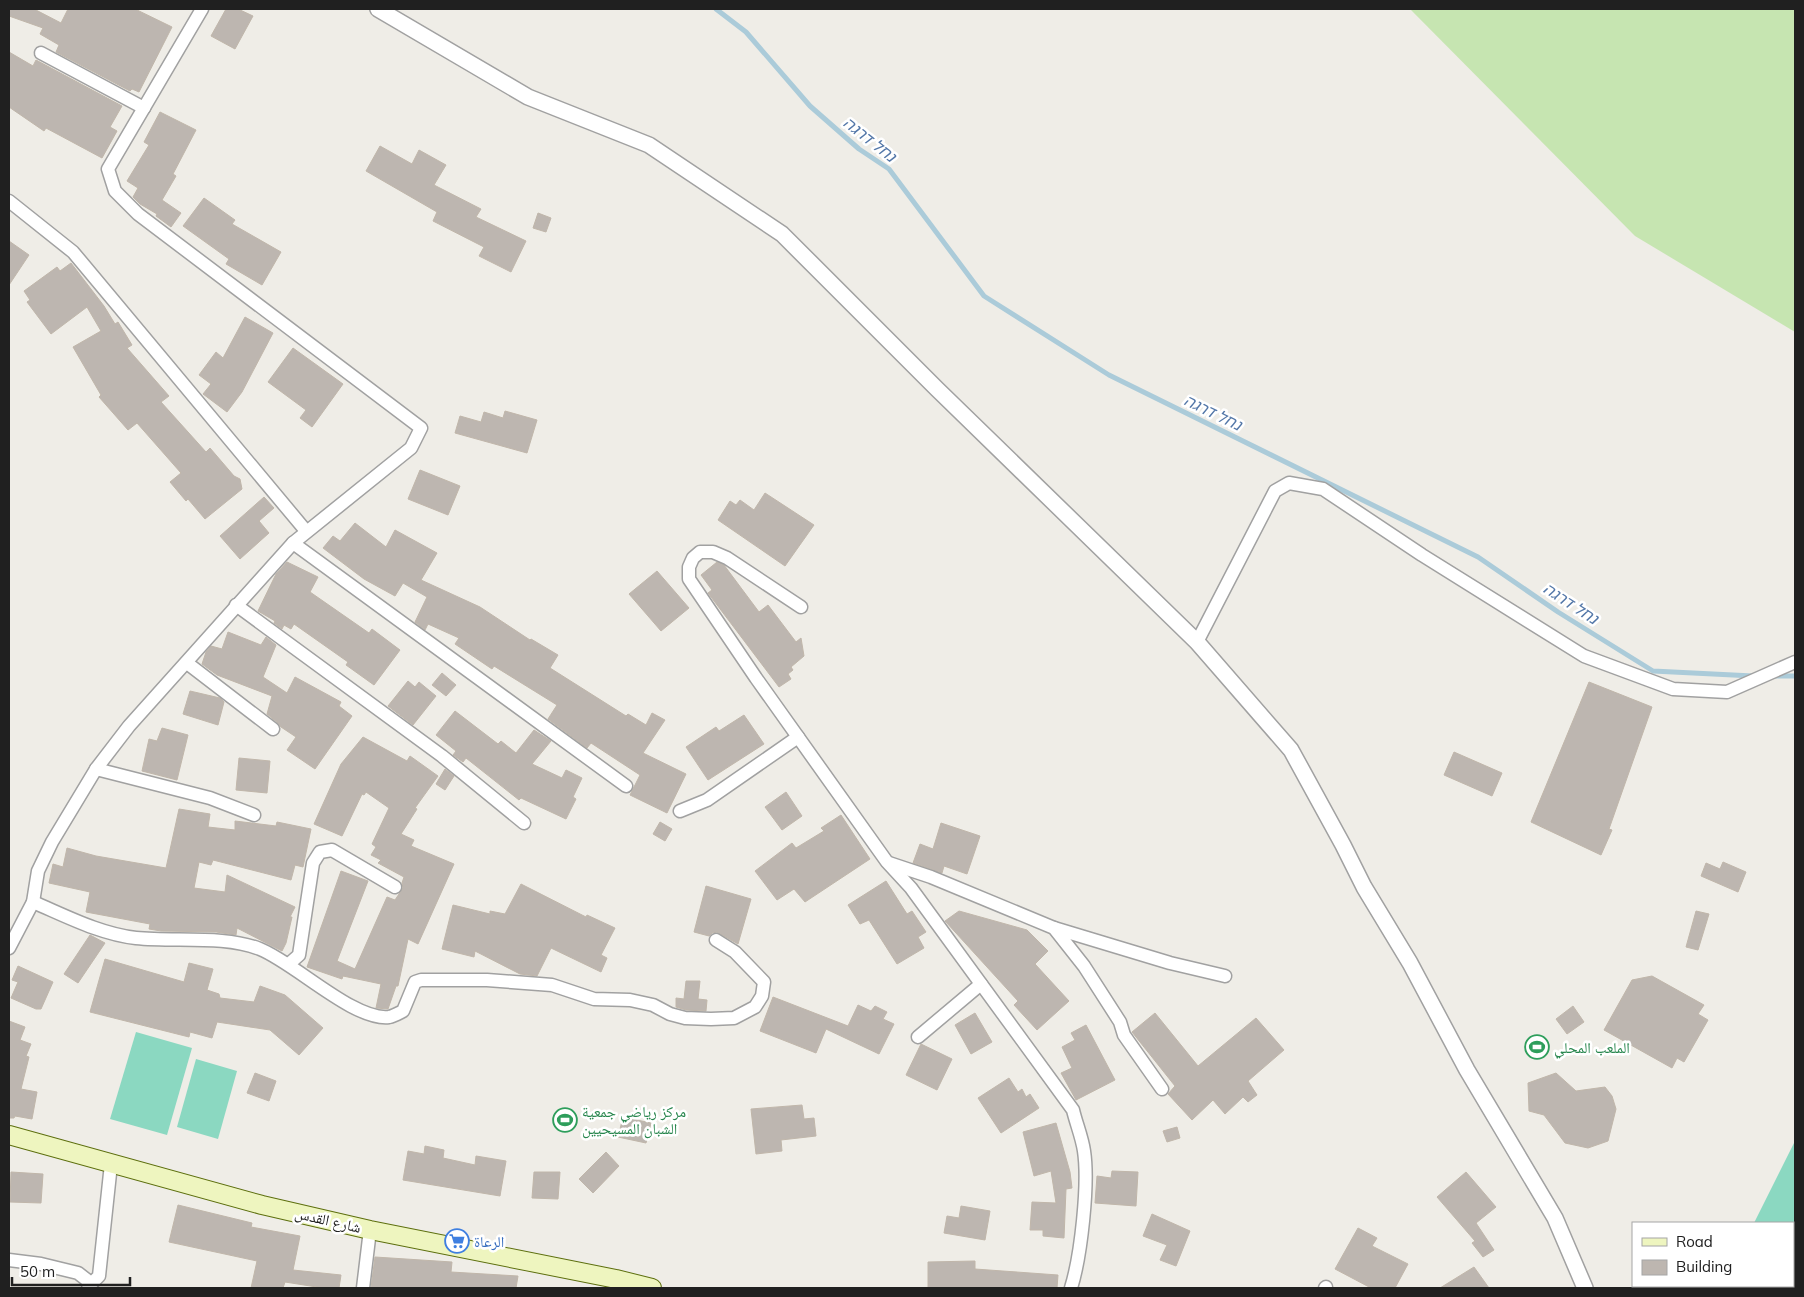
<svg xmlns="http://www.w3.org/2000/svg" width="1804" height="1297" font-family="Mulish,'Noto Naskh Arabic','Noto Sans Hebrew',sans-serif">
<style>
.grass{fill:#c6e5b1}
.pitch{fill:#8bd8c1}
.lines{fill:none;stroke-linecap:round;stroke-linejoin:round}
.stream{stroke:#abcbd9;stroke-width:5}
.building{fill:#bdb6b0;stroke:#c0b6aa}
.minor-casing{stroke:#a1a1a1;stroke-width:15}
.tertiary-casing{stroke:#a1a1a1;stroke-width:18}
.secondary-casing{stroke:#5d6f0e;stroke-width:20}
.minor{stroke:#fff;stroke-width:12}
.tertiary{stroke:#fff;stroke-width:15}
.secondary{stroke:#eef5bf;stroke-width:18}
.labels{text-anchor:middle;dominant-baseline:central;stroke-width:5;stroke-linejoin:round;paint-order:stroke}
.leisure-label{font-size:15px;fill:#27864d;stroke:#fff;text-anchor:start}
.street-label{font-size:15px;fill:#202020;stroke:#fff}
.shop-label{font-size:15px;fill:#366cbe;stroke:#fff;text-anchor:start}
.water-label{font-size:16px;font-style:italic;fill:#5377a8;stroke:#fff}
</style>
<rect width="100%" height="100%" fill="#efede7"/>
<polygon class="grass" points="1410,9 1795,9 1795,332 1635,236"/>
<g class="pitch">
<polygon points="136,1032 192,1048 167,1135 110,1119"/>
<polygon points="196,1059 237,1071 218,1139 177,1127"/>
<polygon points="1795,1141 1795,1273 1793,1272 1793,1223 1754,1223"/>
</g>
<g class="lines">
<g class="stream">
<polyline points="716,9 746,32 810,106 859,149 889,169 984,296 1109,375 1478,557 1558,612 1653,671 1753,676"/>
<polyline points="1774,676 1795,676"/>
</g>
</g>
<g class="building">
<polygon points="9,9 34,9 61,23 68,9 135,9 172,27 139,92 132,89 130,91 56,52 59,45 40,34 43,28 9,16"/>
<polygon points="226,9 238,9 253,16 235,49 211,36"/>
<polygon points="9,52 33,66 36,60 122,106 110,127 117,131 102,158 46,128 44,131 9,107"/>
<polygon points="160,112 196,130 173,174 176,176 162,200 181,213 171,227 156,216 157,214 140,204 133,197 138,188 127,181 149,145 144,142"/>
<polygon points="380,146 412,164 419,150 446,165 434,185 481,209 476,217 526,241 511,272 479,256 484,247 433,221 437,212 366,171"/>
<polygon points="204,198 235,220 232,224 281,252 262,285 226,264 229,259 183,226"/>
<polygon points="538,213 551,218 546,232 533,228"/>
<polygon points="9,241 29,255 9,285"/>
<polygon points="71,263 104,306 115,324 118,322 132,345 127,348 169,396 161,402 206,452 210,448 234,476 240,479 242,489 205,519 188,499 186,501 170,482 181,473 137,423 128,430 99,397 101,395 73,347 101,331 87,307 51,334 27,302 30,300 24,291 57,267 60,271"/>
<polygon points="245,317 273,333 242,392 227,412 203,394 211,384 199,375 216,352 223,358"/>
<polygon points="293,348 343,384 312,427 300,418 306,410 268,382"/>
<polygon points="505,411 537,420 527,453 455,433 460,416 481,422 484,412 503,418"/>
<polygon points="420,470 460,486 448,515 408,499"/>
<polygon points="765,493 814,525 785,566 718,520 730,501 736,505 740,500 754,510"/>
<polygon points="264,497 274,508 259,521 269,533 240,559 220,536"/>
<polygon points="355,523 386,547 395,530 437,553 421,580 480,607 530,640 531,639 558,655 550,668 626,716 628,714 646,725 652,713 665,720 643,753 686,774 667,813 630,795 640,775 591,743 587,748 548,719 557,705 494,666 492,669 455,644 459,638 428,624 425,630 415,622 427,597 403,583 395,596 364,579 323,548 333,536 340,541"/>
<polygon points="287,562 318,577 310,592 369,633 372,629 400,650 374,685 346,665 348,662 294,624 291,629 284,625 282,629 274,623 275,621 258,611 276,574"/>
<polygon points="717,562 724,565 759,612 768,605 796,642 801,638 804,656 791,667 793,670 788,674 791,679 779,687 708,593 712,590 701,575"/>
<polygon points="657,571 689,608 661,631 629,594"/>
<polygon points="228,632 261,645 266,637 276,645 263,677 287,693 295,677 341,702 339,706 352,716 315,769 287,750 296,737 281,727 278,723 267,714 272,696 217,675 202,664 206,652 211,646 222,649"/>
<polygon points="442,673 456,685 446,696 432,685"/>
<polygon points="408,681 415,687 419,682 436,696 413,725 388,706"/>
<polygon points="1589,682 1652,707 1609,829 1612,830 1601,855 1531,822"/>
<polygon points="190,691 220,698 224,702 218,725 183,714"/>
<polygon points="455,711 498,744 501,741 516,753 534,730 551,741 532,764 562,778 566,770 582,778 573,797 576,799 566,819 521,798 519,800 466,758 463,762 453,755 456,751 436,735"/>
<polygon points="744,715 764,744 708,780 686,747 716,727 719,731"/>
<polygon points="162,728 188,735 177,780 142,771 149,739 157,741"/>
<polygon points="363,737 407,761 410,756 438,776 415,808 417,809 401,834 414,840 411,846 454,864 418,944 408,939 398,986 396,986 388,1009 376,1008 381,984 343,976 342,979 307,967 341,871 368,881 337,961 355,969 387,897 395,900 403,888 402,883 404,877 378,863 381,860 371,855 376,847 372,844 389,808 366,792 364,795 362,794 342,836 314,824 341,764"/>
<polygon points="1454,752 1502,773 1492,796 1444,775"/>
<polygon points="239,758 270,761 267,793 236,790"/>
<polygon points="445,769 454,776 445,790 436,784"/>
<polygon points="786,792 802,816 782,830 765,807"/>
<polygon points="179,809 210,814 208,827 235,830 235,821 276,826 277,822 311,829 303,867 295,865 291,880 213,860 211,865 199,862 194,888 225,892 227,875 295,907 290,917 292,917 286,943 282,951 237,928 236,935 216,932 161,931 149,929 150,924 86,912 90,892 49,883 53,864 63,867 67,848 96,856 166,868"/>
<polygon points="841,815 870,859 805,902 794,889 777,900 755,871 792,843 796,848 824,831 821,828"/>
<polygon points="660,822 672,829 665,841 653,834"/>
<polygon points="941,823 980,836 967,874 944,866 942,873 913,863 920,844 933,849"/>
<polygon points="1723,862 1746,872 1738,892 1701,876 1706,863 1720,869"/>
<polygon points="886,881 907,914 912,911 926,932 918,937 924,948 897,964 869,920 860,924 848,905"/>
<polygon points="521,884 586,917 587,915 615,928 601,955 607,958 601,972 551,948 537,976 520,974 475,951 474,957 442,949 453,905 490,914 490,911 505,914"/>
<polygon points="706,886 751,899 738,944 717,932 712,933 709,936 694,932"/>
<polygon points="959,911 1027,930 1048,951 1035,964 1069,1001 1037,1030 1014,1005 1018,1001 945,921"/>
<polygon points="1696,911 1709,914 1698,950 1686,947"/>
<polygon points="90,935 105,943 78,983 64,974"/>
<polygon points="105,959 184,982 189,963 213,969 207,990 219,994 220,998 254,1002 260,986 285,995 323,1028 299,1055 270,1030 217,1022 212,1038 190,1032 189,1037 90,1012"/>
<polygon points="18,966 53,982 41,1009 36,1009 11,998 18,982 12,980"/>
<polygon points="1652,976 1704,1005 1698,1014 1708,1020 1684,1062 1677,1058 1672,1068 1604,1030 1632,980"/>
<polygon points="686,981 700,981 698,999 707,1000 706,1011 686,1010 676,1007 676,998 684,999"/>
<polygon points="773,997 848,1026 858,1005 871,1011 875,1006 887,1012 883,1019 894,1024 879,1054 826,1029 816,1053 760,1031"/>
<polygon points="1573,1006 1584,1022 1567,1034 1556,1019"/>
<polygon points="975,1013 992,1042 971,1054 955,1025"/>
<polygon points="1155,1013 1198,1066 1256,1018 1284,1050 1248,1081 1257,1095 1248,1102 1243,1097 1225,1114 1213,1100 1192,1120 1168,1094 1175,1086 1132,1032"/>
<polygon points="9,1021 25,1027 20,1040 31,1044 26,1056 29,1057 21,1089 37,1092 32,1119 15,1116 14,1118 9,1118"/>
<polygon points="1086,1025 1115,1080 1076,1100 1061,1073 1072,1068 1062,1047 1075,1040 1071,1033"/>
<polygon points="921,1044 952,1059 937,1090 906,1075"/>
<polygon points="255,1073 276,1081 269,1101 247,1093"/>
<polygon points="1556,1073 1576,1091 1605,1087 1612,1096 1616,1109 1608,1141 1588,1148 1565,1143 1544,1115 1529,1111 1528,1083"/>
<polygon points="1009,1078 1018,1092 1022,1089 1026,1097 1030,1094 1039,1108 1001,1133 978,1098"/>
<polygon points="802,1105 804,1119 814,1118 816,1136 781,1140 782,1151 756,1154 751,1109"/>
<polygon points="623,1117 651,1123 646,1143 618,1137"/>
<polygon points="1056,1123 1070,1172 1072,1188 1066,1189 1064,1238 1043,1236 1043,1230 1030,1230 1032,1202 1056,1203 1051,1171 1034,1176 1023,1132"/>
<polygon points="1177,1127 1180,1138 1167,1142 1163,1131"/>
<polygon points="425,1146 444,1150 443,1158 475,1165 476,1156 506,1161 500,1196 403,1180 408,1151 424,1154"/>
<polygon points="606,1152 619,1166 593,1193 579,1179"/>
<polygon points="1112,1171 1138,1172 1136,1206 1095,1203 1097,1176 1111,1178"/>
<polygon points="11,1172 43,1174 41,1203 10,1202"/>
<polygon points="534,1172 560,1172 558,1199 532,1198"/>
<polygon points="1466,1172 1496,1207 1476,1223 1494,1250 1483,1257 1472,1243 1475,1241 1437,1197"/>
<polygon points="178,1205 252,1223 251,1227 300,1236 293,1270 341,1275 339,1288 323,1288 285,1282 283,1288 251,1288 257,1261 169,1242"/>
<polygon points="961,1206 990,1211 985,1240 944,1233 947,1216 959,1218"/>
<polygon points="1152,1214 1190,1231 1176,1266 1160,1260 1167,1245 1143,1236"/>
<polygon points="1358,1228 1377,1238 1372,1246 1408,1264 1395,1288 1371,1288 1335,1269"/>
<polygon points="375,1257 452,1262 451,1272 518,1276 516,1288 371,1288"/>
<polygon points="975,1261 975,1269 1058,1275 1057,1288 928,1288 928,1262"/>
<polygon points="1474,1267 1489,1288 1440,1288"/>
</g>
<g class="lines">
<g class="minor-casing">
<g id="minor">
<polyline points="41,53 144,108"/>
<polyline points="9,201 73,252 306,531"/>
<polyline points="293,543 626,786"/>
<polyline points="236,605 442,756 524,823"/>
<path d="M 801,607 L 727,558 L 713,552 L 700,552 L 693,558 L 689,567 L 689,579 L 756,678 L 887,862 L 911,888 L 1073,1110 C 1076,1123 1082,1137 1084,1151 C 1089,1184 1081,1256 1071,1288"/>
<polyline points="1197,642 1275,491 1289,483 1323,489 1422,555 1584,656 1673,689 1727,692 1795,662"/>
<polyline points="187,663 273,729"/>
<polyline points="96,769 210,798 254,815"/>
<polyline points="680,811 707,800 798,737"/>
<polyline points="889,863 931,877 1054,928 1084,966 1120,1022 1124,1035 1162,1089"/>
<path d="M 33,902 C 66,916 100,934 136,938 C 176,942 224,935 260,949 C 295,963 354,1021 389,1017 C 394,1016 399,1013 403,1011 L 415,982 L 421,980 L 487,980 L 552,985 L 594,999 L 630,1000 L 653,1005 L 670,1014 L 685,1018 L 711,1019 L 734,1018 L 755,1007 L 762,996 L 764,982 L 735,952 L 716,940"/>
<polyline points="1054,928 1170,963 1225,976"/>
<polyline points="9,948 33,902 38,871 52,842 96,769 129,726 293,543 411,448 421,428 138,214 115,191 108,169 202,9"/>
<polyline points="289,964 299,955 313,863 320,852 332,850 395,887"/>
<polyline points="918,1037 981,984"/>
<polyline points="9,1260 41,1264 78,1273 87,1280 89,1288"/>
<polyline points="89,1286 99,1276 111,1164"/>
<polyline points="363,1288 370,1230"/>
<polyline points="1325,1288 1326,1287"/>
</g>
</g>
<g class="tertiary-casing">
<polyline id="tertiary" points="378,9 528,97 649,145 782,234 937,389 1197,642 1291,750 1343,845 1364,887 1410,963 1467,1070 1555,1218 1585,1288"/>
</g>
<g class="secondary-casing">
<polyline id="secondary" points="9,1135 262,1205 370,1230 616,1279 652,1288"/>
</g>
<use href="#minor" class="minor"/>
<use href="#tertiary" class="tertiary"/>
<use href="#secondary" class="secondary"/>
</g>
<defs>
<g id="stadium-ring" transform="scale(1.25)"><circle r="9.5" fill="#fff" stroke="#2e9e5b" stroke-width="1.5"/><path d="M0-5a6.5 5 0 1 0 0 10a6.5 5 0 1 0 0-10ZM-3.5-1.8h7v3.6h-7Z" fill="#2e9e5b"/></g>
<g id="supermarket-ring" transform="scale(1.25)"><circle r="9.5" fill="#fff" stroke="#3f7fe0" stroke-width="1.5"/><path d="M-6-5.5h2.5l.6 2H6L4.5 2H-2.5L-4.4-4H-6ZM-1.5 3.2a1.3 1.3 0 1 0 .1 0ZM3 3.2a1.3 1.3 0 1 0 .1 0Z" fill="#3f7fe0"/></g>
</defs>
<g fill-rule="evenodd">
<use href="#stadium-ring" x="1537" y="1047"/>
<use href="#stadium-ring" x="565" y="1120"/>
<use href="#supermarket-ring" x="457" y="1241"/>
</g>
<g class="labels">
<g class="leisure-label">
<text x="1554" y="1047">الملعب المحلي</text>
<text x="582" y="1111">مركز رياضي جمعية<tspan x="582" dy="17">الشبان المسيحيين</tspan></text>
</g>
<g class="street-label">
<text transform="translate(328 1220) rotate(13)">شارع القدس</text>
</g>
<g class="shop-label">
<text x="474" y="1241">الرعاة</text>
</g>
<g class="water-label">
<text transform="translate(870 139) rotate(38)">נחל דרגה</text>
<text transform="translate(1213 412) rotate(26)">נחל דרגה</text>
<text transform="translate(1571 603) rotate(33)">נחל דרגה</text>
</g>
</g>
<rect width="1804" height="1297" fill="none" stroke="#202020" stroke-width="20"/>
<rect x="1632" y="1222" width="162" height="65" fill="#ffffff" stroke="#a6a6a6"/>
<rect x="1642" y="1238" width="25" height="8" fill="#eef5bf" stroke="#a6a6a6"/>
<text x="1676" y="1247" font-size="15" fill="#202020">Road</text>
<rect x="1642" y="1260" width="25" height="15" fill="#bdb6b0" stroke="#a6a6a6"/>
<text x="1676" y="1272" font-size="15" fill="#202020">Building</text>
<path d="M12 1277v8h118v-8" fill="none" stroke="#202020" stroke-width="2.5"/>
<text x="20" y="1277" font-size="15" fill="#202020" stroke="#ffffff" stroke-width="4" paint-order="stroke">50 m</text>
</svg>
